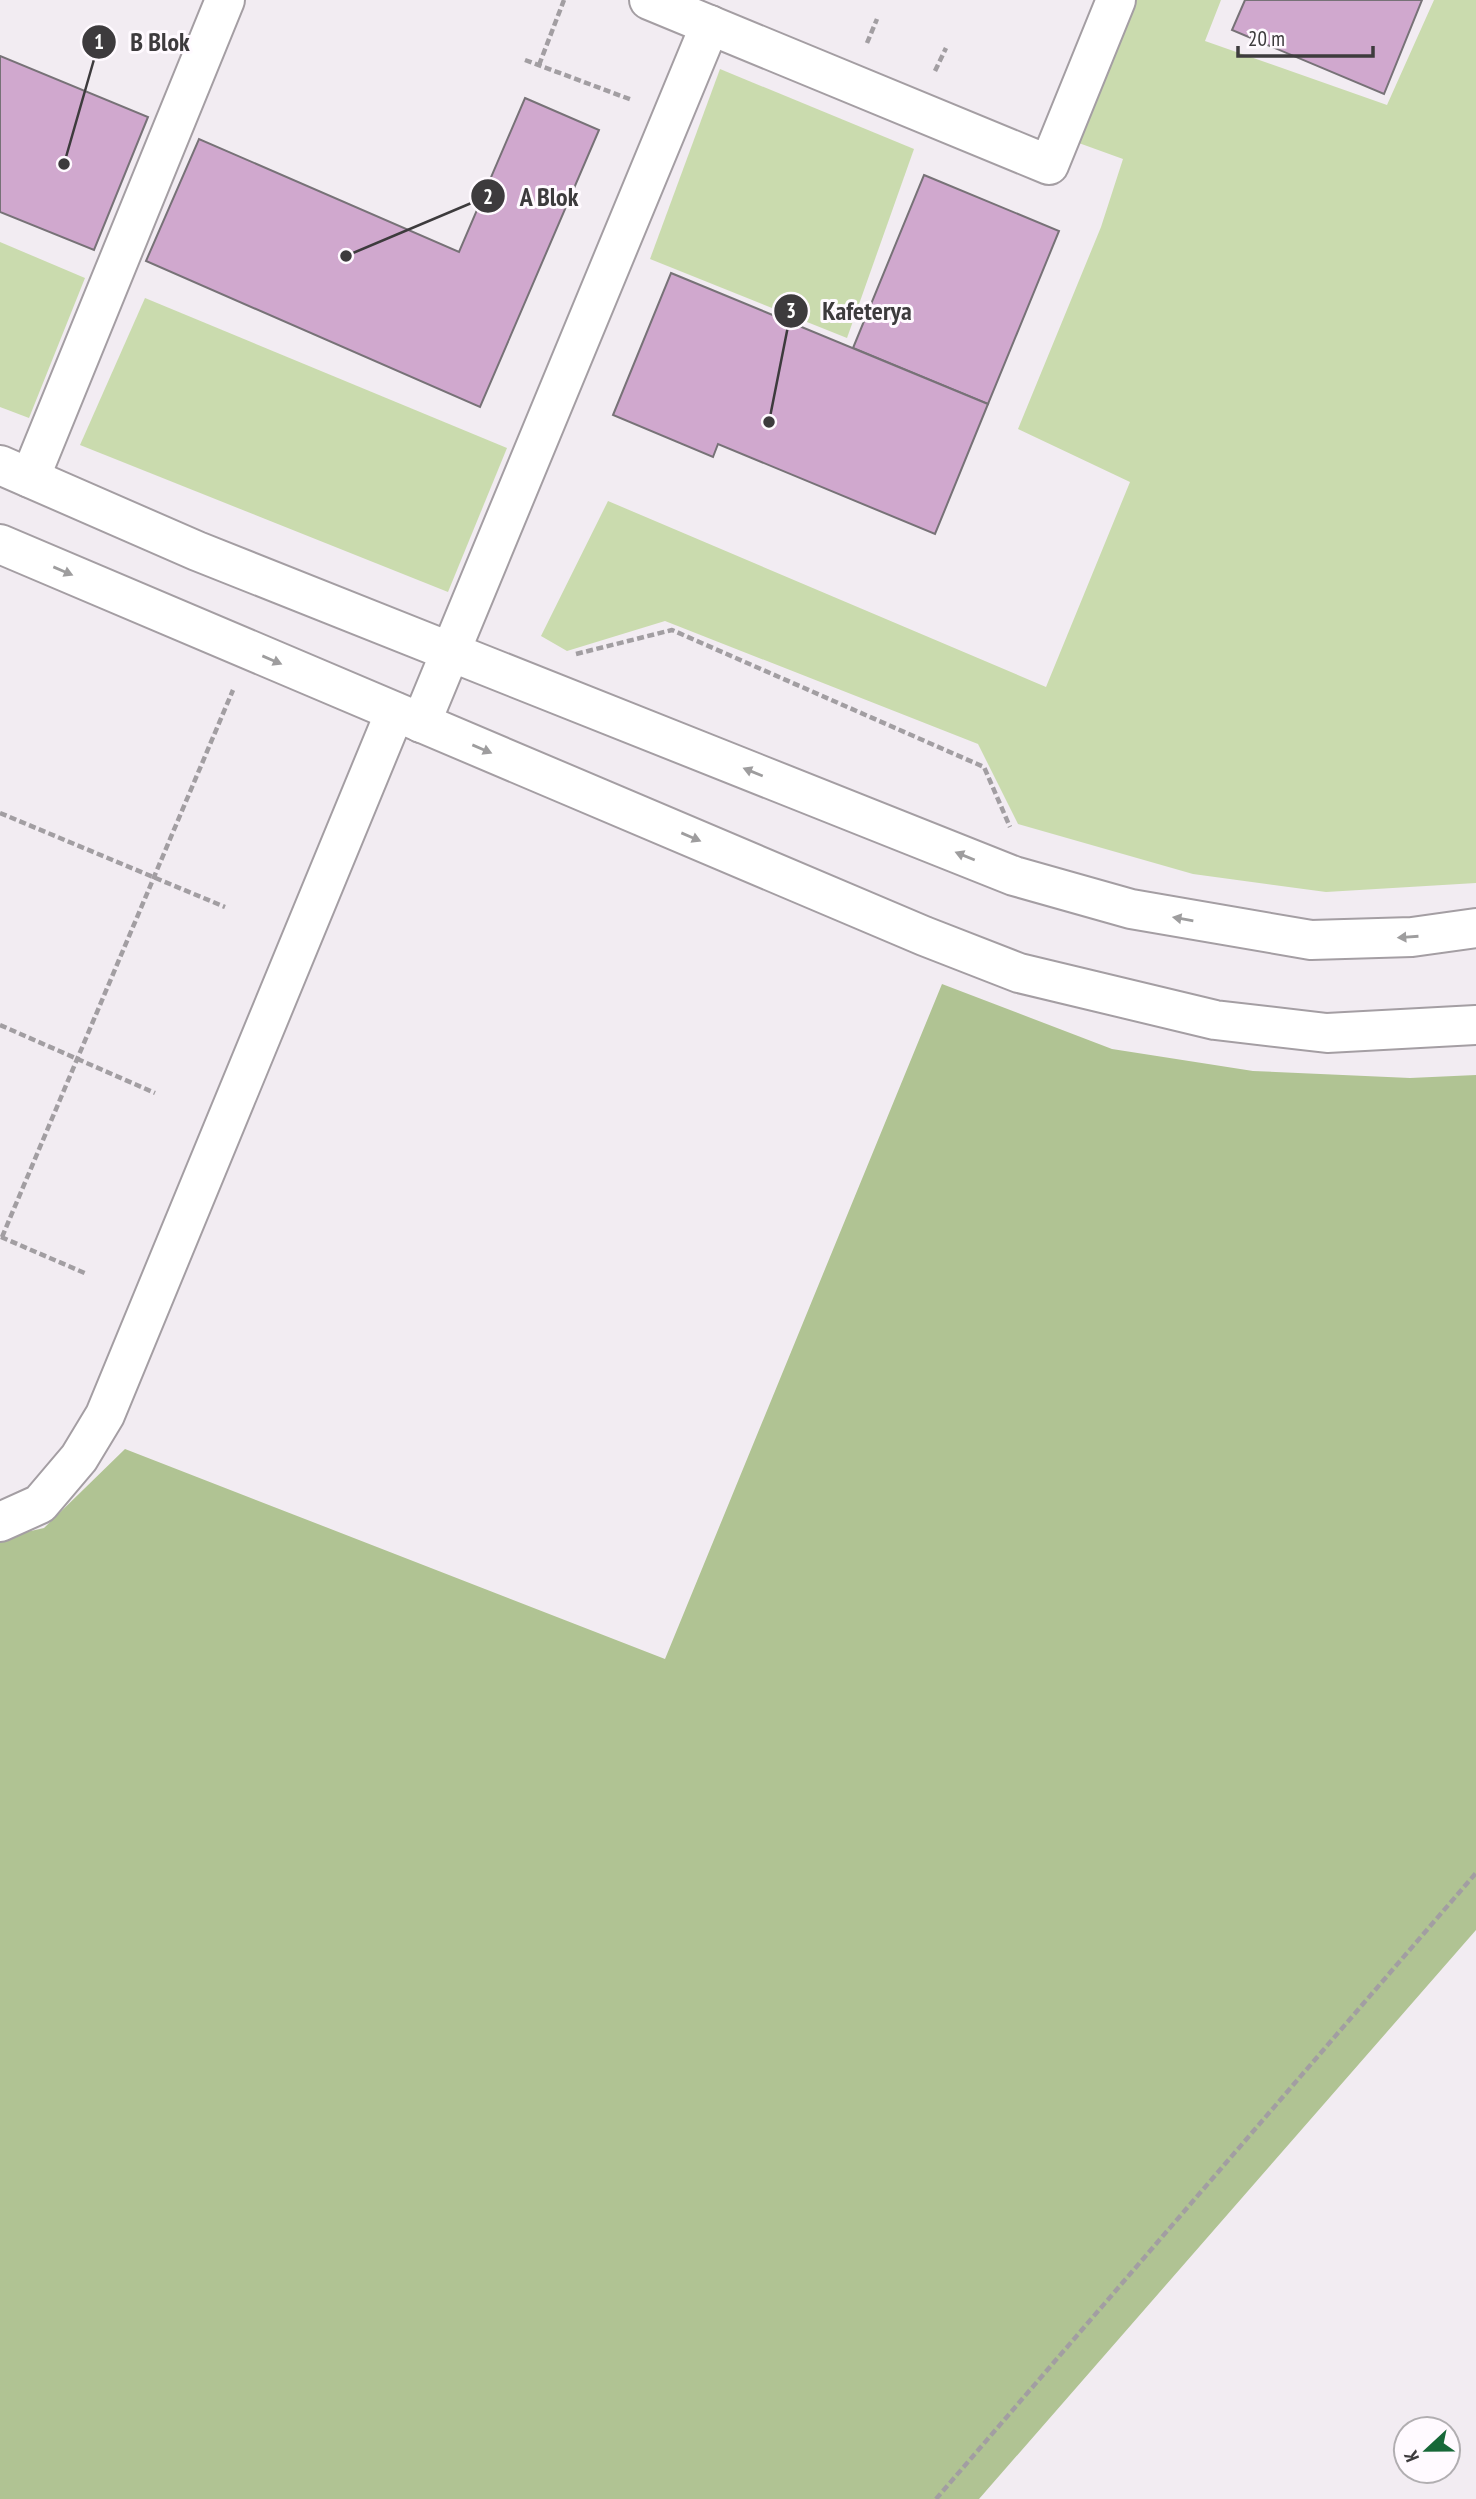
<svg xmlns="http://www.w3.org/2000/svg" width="1476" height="2499" font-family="'PT Sans Narrow',sans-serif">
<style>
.green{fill:#cadbae}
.forest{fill:#b0c393}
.building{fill:#d0a8ce;stroke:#777277;stroke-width:2}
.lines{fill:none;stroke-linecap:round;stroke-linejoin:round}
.minor-casing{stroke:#a49ea3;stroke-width:42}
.path{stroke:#a29ea2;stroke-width:4.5;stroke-dasharray:7 3.5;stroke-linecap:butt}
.minor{stroke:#fff;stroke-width:38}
.oneway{fill:#9e9d9e}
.leader{fill:none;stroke:#3d3b3d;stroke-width:2.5}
.callout-dot{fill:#3d3b3d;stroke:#fffaff;stroke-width:2.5}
.mark-label{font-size:21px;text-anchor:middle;font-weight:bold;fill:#fff}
.callout-label{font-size:26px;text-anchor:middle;font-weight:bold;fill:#3d3b3d;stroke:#fffaff;stroke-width:6;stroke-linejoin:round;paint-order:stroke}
</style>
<rect width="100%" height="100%" fill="#f2ecf2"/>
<g class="green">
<polygon points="1135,0 1221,0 1205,41 1387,105 1434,0 1476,0 1476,883 1326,892 1193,874 1018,824 978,744 665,621 567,651 541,636 608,501 1046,687 1130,482 1018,429 1101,227 1123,159 1076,142"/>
<polygon points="720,69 914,149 847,338 650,259"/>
<polygon points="0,242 85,278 29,418 0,407"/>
<polygon points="145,298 507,448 448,592 80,445"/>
</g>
<polygon class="forest" points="942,984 1112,1049 1253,1071 1410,1078 1476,1075 1476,1930 979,2499 0,2499 0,1538 44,1528 125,1449 665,1659"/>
<g class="building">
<polygon points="1245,0 1422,0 1384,94 1232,30"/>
<polygon points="0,56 148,117 94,250 0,212"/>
<polygon points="525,98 599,130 480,407 146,261 199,139 459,252"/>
<polygon points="924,175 1059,231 988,404 853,348"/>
<polygon points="671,273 988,404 935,534 718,444 713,457 613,415"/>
</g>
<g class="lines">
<g class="minor-casing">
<g id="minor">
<polyline points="649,0 1049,165 1116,0"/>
<polyline points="0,465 197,551 1014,876 1131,909 1311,940 1412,937 1476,928"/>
<polyline points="30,478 225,0"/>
<polyline points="0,544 924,936 1019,973 1215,1020 1327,1033 1476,1025"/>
<polyline points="421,723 710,25"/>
<polyline points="0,1522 40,1504 79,1458 105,1415 395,712"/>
</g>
</g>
<g class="path">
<polyline points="867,43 877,19"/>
<polyline points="525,60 632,100"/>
<polyline points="539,65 564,0"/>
<polyline points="935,71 946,48"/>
<polyline points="576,654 672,630 984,767 1010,827"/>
<polyline points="0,813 225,907"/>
<polyline points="0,1025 155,1093"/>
<polyline points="1,1237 87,1274"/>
<polyline points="2,1237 233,690"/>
<polyline points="936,2499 1476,1873"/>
</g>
<use href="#minor" class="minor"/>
</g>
<defs><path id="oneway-solid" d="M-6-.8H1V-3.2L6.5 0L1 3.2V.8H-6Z" transform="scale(1.75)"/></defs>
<g class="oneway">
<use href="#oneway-solid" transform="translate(63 571) rotate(23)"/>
<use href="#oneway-solid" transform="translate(272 660) rotate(23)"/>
<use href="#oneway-solid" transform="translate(482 749) rotate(23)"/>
<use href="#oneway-solid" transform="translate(753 772) rotate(-158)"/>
<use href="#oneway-solid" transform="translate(691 837) rotate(23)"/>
<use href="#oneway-solid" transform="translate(965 856) rotate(-158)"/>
<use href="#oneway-solid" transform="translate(1183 919) rotate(-170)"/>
<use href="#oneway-solid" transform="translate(1408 937) rotate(176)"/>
</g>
<path class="leader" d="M64 164L99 42M346 256L488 196M769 422L791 311"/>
<g class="callout-dot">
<circle cx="64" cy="164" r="7"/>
<circle cx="346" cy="256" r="7"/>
<circle cx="769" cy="422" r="7"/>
<circle cx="99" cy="42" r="18"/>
<circle cx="488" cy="196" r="18"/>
<circle cx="791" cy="311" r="18"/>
</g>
<g class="mark-label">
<text x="99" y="49">1</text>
<text x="488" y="204">2</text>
<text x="791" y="318">3</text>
</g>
<g class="callout-label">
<text x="160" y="51">B Blok</text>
<text x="549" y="206">A Blok</text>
<text x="867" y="320">Kafeterya</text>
</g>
<g transform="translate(1427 2450) rotate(248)"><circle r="33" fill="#fffaff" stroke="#b1aeb1" stroke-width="2"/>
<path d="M0-5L12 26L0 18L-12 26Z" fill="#176838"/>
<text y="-10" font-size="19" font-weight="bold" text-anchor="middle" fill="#3d3b3d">K</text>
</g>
<path d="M1238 46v10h135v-10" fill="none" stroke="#3d3b3d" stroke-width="3.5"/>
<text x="1248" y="46" font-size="21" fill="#3d3b3d" stroke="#fffaff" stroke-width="5" paint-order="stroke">20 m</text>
</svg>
